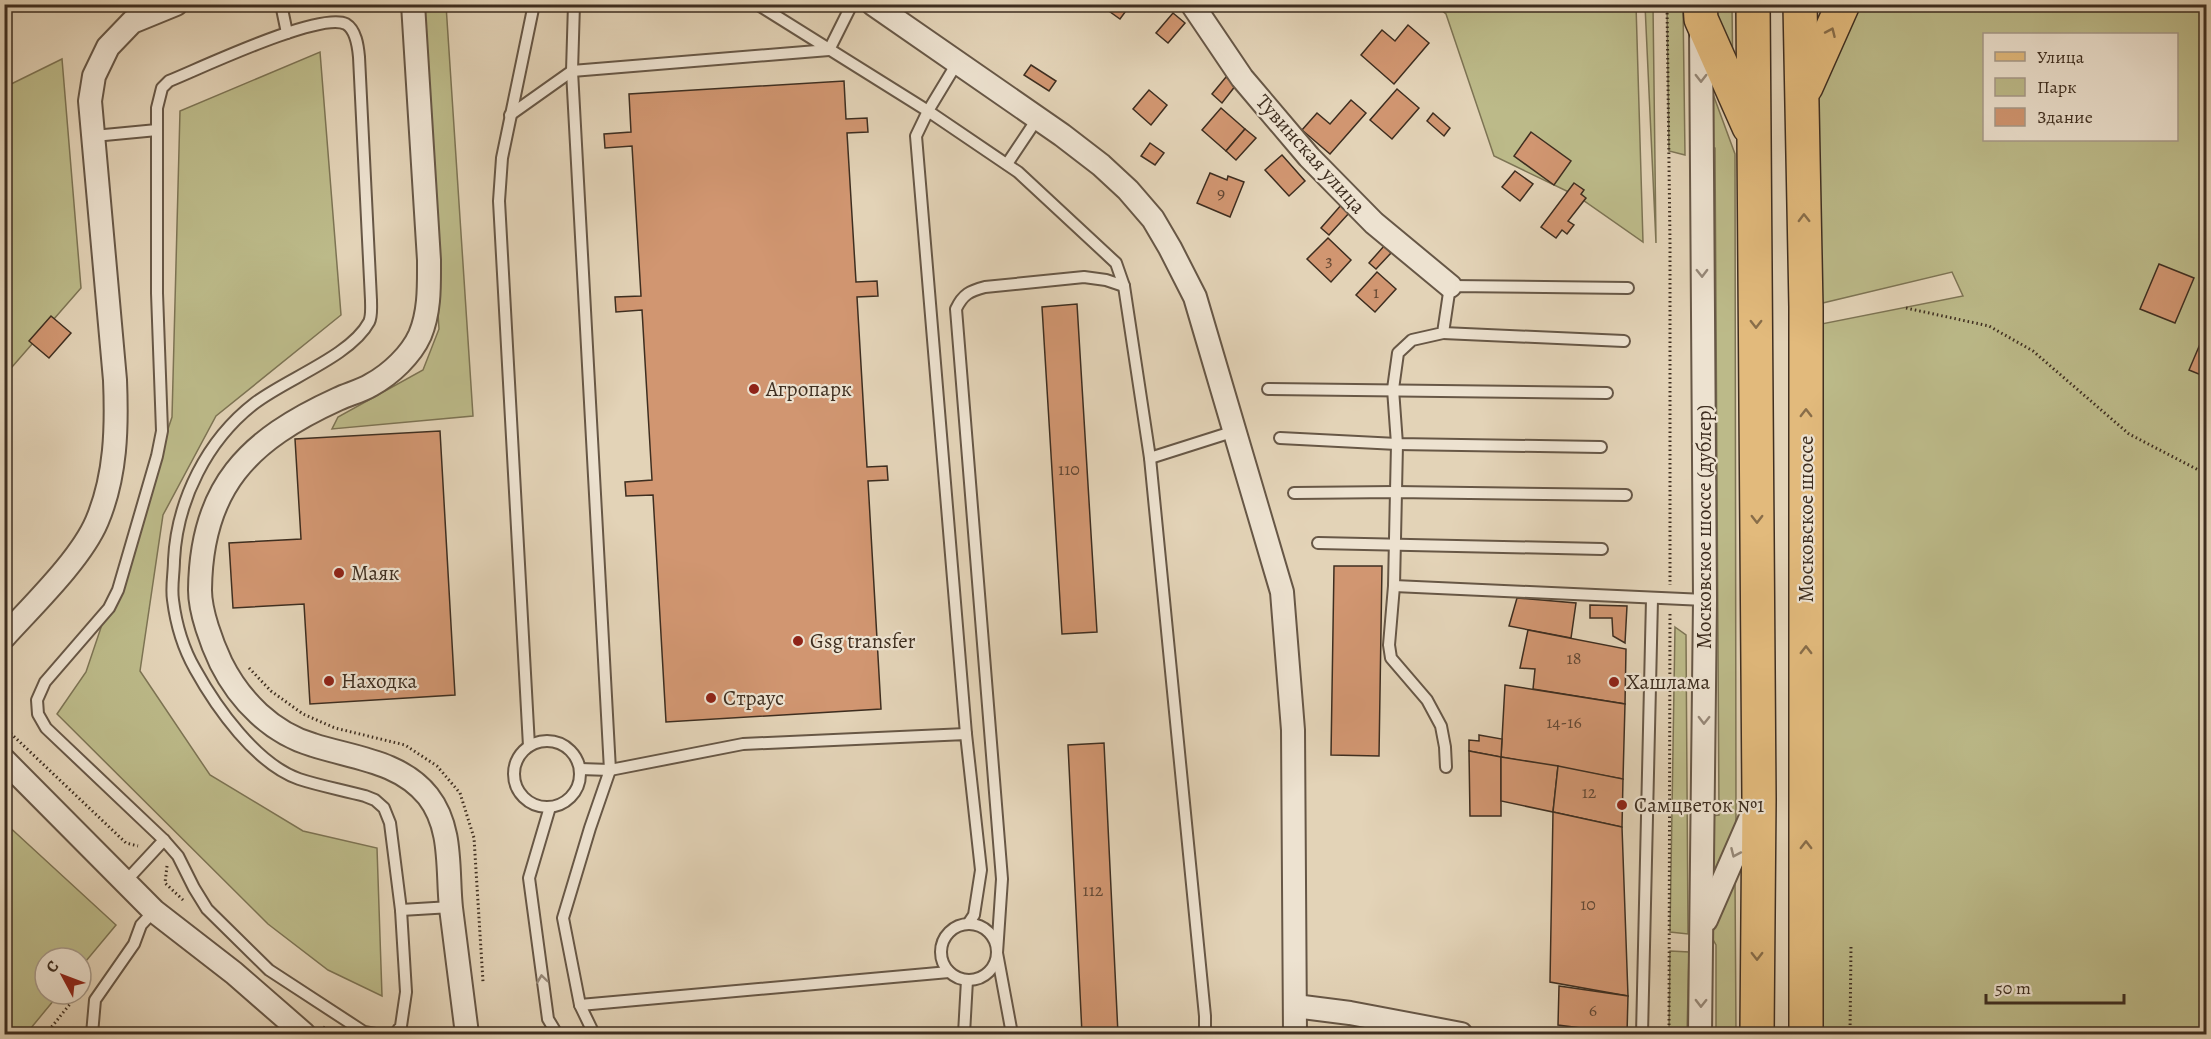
<svg xmlns="http://www.w3.org/2000/svg" width="2211" height="1039" font-family="Alegreya,serif">
<style>
.green{fill:#bcba89;stroke:#7d7454;stroke-width:1.5;fill-rule:evenodd}
.building{fill:#d19671;stroke:#3e2e20;stroke-width:1.5}
.lines{fill:none;stroke-linecap:round;stroke-linejoin:round}
.lane-casing{stroke:#675746;stroke-width:14}
.street-casing{stroke:#675746;stroke-width:26}
.primary-casing{stroke:#3e2e20;stroke-width:36}
.path{stroke:#3e2e20;stroke-width:3;stroke-dasharray:1.5 3;stroke-linecap:butt}
.lane{stroke:#ede2d0;stroke-width:10}
.street{stroke:#ede2d0;stroke-width:22}
.primary{stroke:#e2ba7c;stroke-width:33}
.oneway{stroke:#886d49}
.oneway2{stroke:#968878}
.poi-dot{fill:#8f2418;stroke:#ede2d0;stroke-width:2}
.labels{text-anchor:middle;dominant-baseline:central;stroke-width:4.5;stroke-linejoin:round;paint-order:stroke}
.number-label{font-size:18px;fill:#634834}
.street-label{font-size:21px;fill:#3e2e20;stroke:#ede2d0}
.poi-label{font-size:21px;fill:#3e2e20;stroke:#ede2d0;text-anchor:start}
</style>
<rect width="100%" height="100%" fill="#e3d3b7"/>
<filter id="stains"><feTurbulence type="fractalNoise" baseFrequency=".00333" numOctaves="4"/><feColorMatrix values="0 0 0 0 .2 0 0 0 0 .09 0 0 0 0 .02 0 0 0 .5 -.17"/></filter>
<radialGradient id="worn" r=".72"><stop offset=".6" stop-color="#630" stop-opacity="0"/><stop offset="1" stop-color="#630" stop-opacity=".3"/></radialGradient>
<g class="green">
<polygon points="418,5 446,5 473,416 332,429 338,417 423,370 439,329"/>
<polygon points="1435,5 1636,5 1643,242 1577,196 1494,156 1446,14"/>
<polygon points="1645,5 1653,5 1656,243"/>
<polygon points="1667,5 1683,5 1685,155 1669,151"/>
<polygon points="1709,5 1732,5 1733,91"/>
<path d="M 1843,5 L 2206,5 L 2206,1034 L 1805,1034 L 1806,327 L 1963,296 L 1952,272 L 1806,307 L 1802,97 ZM 1984,34 L 2176,34 L 2176,140 L 1984,140 Z"/>
<polygon points="320,52 341,315 216,416 163,515 140,671 210,775 303,831 377,848 382,996 328,970 268,924 57,714 86,672 172,417 180,111"/>
<polygon points="62,59 81,288 5,375 5,87"/>
<polygon points="1710,86 1735,154 1736,822 1710,888 1711,816 1719,815 1715,148 1706,146"/>
<polygon points="1675,627 1686,635 1688,934 1670,932"/>
<polygon points="5,823 116,925 81,967 81,958 45,958 45,994 59,994 26,1034 5,1034"/>
<polygon points="1735,878 1736,1034 1716,1034 1716,945 1711,936"/>
<polygon points="1670,951 1689,952 1687,1034 1669,1034"/>
</g>
<g class="building">
<polygon points="1099,4 1131,4 1120,19"/>
<polygon points="1173,13 1185,23 1168,43 1156,33"/>
<polygon points="1408,25 1429,43 1394,84 1361,55 1382,30 1395,41"/>
<polygon points="1031,65 1056,81 1049,91 1024,75"/>
<polygon points="1226,77 1236,85 1222,103 1212,94"/>
<polygon points="844,81 846,119 867,118 868,132 847,133 856,282 877,281 878,296 857,297 867,467 887,466 888,480 868,481 881,709 666,722 653,495 626,496 625,482 652,480 642,310 616,312 615,297 641,296 632,146 605,148 604,134 631,132 629,94"/>
<polygon points="1397,89 1419,108 1392,139 1370,120"/>
<polygon points="1149,90 1167,105 1151,125 1133,109"/>
<polygon points="1351,100 1366,113 1330,154 1302,130 1317,113 1330,124"/>
<polygon points="1221,108 1245,129 1226,151 1202,130"/>
<polygon points="1433,113 1450,128 1444,136 1427,121"/>
<polygon points="1245,129 1256,138 1236,160 1226,151"/>
<polygon points="1531,132 1571,161 1554,185 1514,156"/>
<polygon points="1150,143 1164,153 1155,165 1141,156"/>
<polygon points="1282,155 1305,181 1289,196 1265,170"/>
<polygon points="1515,171 1533,184 1520,201 1502,187"/>
<polygon points="1210,173 1227,180 1228,176 1244,182 1230,217 1197,203"/>
<polygon points="1574,183 1584,190 1581,194 1586,198 1568,221 1574,225 1567,234 1562,230 1556,238 1541,227"/>
<polygon points="1342,204 1350,212 1329,235 1321,228"/>
<polygon points="1328,238 1351,260 1331,282 1307,259"/>
<polygon points="1384,246 1391,253 1376,269 1369,263"/>
<polygon points="2159,264 2194,278 2175,323 2140,309"/>
<polygon points="1377,272 1396,289 1375,312 1356,295"/>
<polygon points="1077,304 1097,632 1062,634 1042,307"/>
<polygon points="51,316 71,333 49,358 29,341"/>
<polygon points="2206,330 2206,377 2189,370"/>
<polygon points="440,431 455,695 310,704 304,604 233,608 229,543 301,539 295,439"/>
<polygon points="1334,566 1382,566 1379,756 1331,755"/>
<polygon points="1517,598 1576,603 1571,638 1509,626"/>
<polygon points="1590,605 1627,606 1625,643 1613,636 1612,618 1590,618"/>
<polygon points="1528,630 1626,649 1625,704 1533,689 1535,669 1520,668"/>
<polygon points="1505,685 1625,704 1623,779 1501,757"/>
<polygon points="1479,735 1502,739 1501,757 1469,751 1469,740 1479,741"/>
<polygon points="1104,743 1118,1034 1082,1034 1068,745"/>
<polygon points="1469,751 1501,757 1501,816 1470,816"/>
<polygon points="1501,757 1558,766 1553,812 1501,801"/>
<polygon points="1558,766 1623,779 1622,827 1553,812"/>
<polygon points="1553,812 1622,827 1628,996 1550,982"/>
<polygon points="1559,986 1628,996 1627,1034 1558,1025"/>
</g>
<g class="lines">
<g class="lane-casing">
<g id="lane">
<polyline points="281,4 287,33"/>
<polyline points="574,4 572,71 610,770 590,828 563,918 580,1005 594,1034"/>
<polyline points="757,4 928,111 916,136 966,734"/>
<polyline points="957,63 928,111 1018,172 1116,263 1124,286 1150,458 1235,431"/>
<polyline points="510,115 572,71 829,50 852,4"/>
<polyline points="94,136 157,130"/>
<polyline points="1007,164 1037,119"/>
<polyline points="1443,333 1624,341"/>
<polyline points="1268,389 1607,393"/>
<polyline points="1280,438 1397,444 1601,447"/>
<polyline points="1150,458 1205,1016 1205,1034"/>
<polyline points="1294,493 1395,492 1626,495"/>
<polyline points="1318,543 1602,549"/>
<polyline points="1394,586 1705,600"/>
<circle cx="547" cy="774" r="33"/>
<polyline points="529,746 499,201 502,158 534,4"/>
<polyline points="1446,767 1445,747 1441,726 1427,700 1391,658 1389,645 1394,586 1397,444 1393,389 1398,353 1412,340 1443,333 1450,286 1628,288"/>
<polyline points="580,769 610,770 743,744 966,734 981,870 974,915 968,924"/>
<polyline points="550,807 529,878 548,1019 557,1034"/>
<polyline points="125,882 164,840"/>
<polyline points="401,910 451,907"/>
<circle cx="969" cy="952" r="28"/>
<polyline points="580,1005 949,972"/>
<polyline points="92,1034 95,1000 134,944 141,925 154,911"/>
<path d="M 375,1034 L 364,1032 L 269,970 L 207,909 L 194,888 L 178,856 L 164,840 L 46,728 L 38,714 L 37,700 L 45,682 L 109,608 L 118,590 L 157,456 L 162,431 L 157,293 L 157,108 L 162,88 L 169,81 C 199,69 320,11 346,24 C 356,30 358,46 359,57 L 371,300 C 371,307 372,316 369,322 C 351,356 286,379 255,403 C 207,440 177,500 174,560 C 174,573 171,587 173,600 C 176,624 183,648 195,669 C 216,707 256,764 299,779 C 320,786 343,790 365,796 L 375,800 L 384,808 L 390,823 L 401,910 L 406,992 L 401,1026 L 395,1034"/>
<polyline points="964,1034 967,980"/>
<path d="M 1012,1034 L 997,953 L 1002,879 L 956,309 C 963,294 970,291 985,287 L 1084,277 L 1106,280 L 1124,286"/>
<polyline points="1642,1034 1652,599"/>
</g>
</g>
<g class="street-casing">
<g id="street">
<path d="M 413,4 L 429,260 C 429,285 430,311 420,335 C 411,355 391,374 371,385 C 361,391 349,394 338,399 C 248,440 201,487 200,590 C 200,612 212,644 221,663 C 240,701 272,733 313,745 C 353,758 400,761 428,796 C 453,828 447,870 451,908 C 456,950 462,992 467,1034"/>
<polyline points="873,4 1062,135 1101,165 1128,190 1153,219 1170,248 1195,297 1282,592 1293,730 1295,1034"/>
<polyline points="1192,4 1242,78 1309,157 1374,223 1450,286"/>
<path d="M 4,637 C 33,605 81,559 97,521 C 116,476 117,428 115,380 L 90,101 L 94,76 L 108,47 L 132,22 L 176,4"/>
<polyline points="4,760 154,911 234,973 304,1034"/>
<polyline points="1706,920 1754,810"/>
<polyline points="1295,1006 1350,1013 1461,1034"/>
<polyline points="1700,1034 1705,600 1701,28"/>
</g>
</g>
<g class="primary-casing">
<g id="primary">
<polyline points="1700,4 1701,19 1749,127"/>
<polyline points="1753,4 1759,799 1757,1034"/>
<polyline points="1800,4 1806,307 1806,1034"/>
<polyline points="1806,87 1843,4"/>
</g>
</g>
<g class="path">
<polyline points="1667,4 1670,243 1670,585"/>
<polyline points="194,10 210,4"/>
<polyline points="1906,308 1989,326 2033,351 2129,434 2206,474"/>
<polyline points="249,668 271,691 303,714 335,728 405,745 437,766 460,793 474,838 483,982"/>
<polyline points="4,727 126,843 138,846"/>
<polyline points="167,866 165,883 183,900"/>
<polyline points="81,990 89,981"/>
<polyline points="323,1027 334,1034"/>
<polyline points="46,1034 78,994"/>
<polyline points="1669,1034 1670,612"/>
<polyline points="1850,1034 1851,945"/>
</g>
<use href="#lane" class="lane"/>
<use href="#street" class="street"/>
<use href="#primary" class="primary"/>
</g>
<defs><path id="oneway-chevron" d="M-2-3.5L2.5 0L-2 3.5" fill="none" stroke-width="1.6" stroke-linecap="round" stroke-linejoin="round" transform="scale(1.5)"/></defs>
<g class="oneway">
<use href="#oneway-chevron" transform="translate(1831 32) rotate(-66)"/>
<use href="#oneway-chevron" transform="translate(1804 218) rotate(-91)"/>
<use href="#oneway-chevron" transform="translate(1756 324) rotate(90)"/>
<use href="#oneway-chevron" transform="translate(1806 413) rotate(-90)"/>
<use href="#oneway-chevron" transform="translate(1757 519) rotate(90)"/>
<use href="#oneway-chevron" transform="translate(1806 650) rotate(-90)"/>
<use href="#oneway-chevron" transform="translate(1806 845) rotate(-90)"/>
<use href="#oneway-chevron" transform="translate(1757 956) rotate(90)"/>
</g>
<g class="oneway2">
<use href="#oneway-chevron" transform="translate(1701 78) rotate(90)"/>
<use href="#oneway-chevron" transform="translate(1702 273) rotate(89)"/>
<use href="#oneway-chevron" transform="translate(1704 720) rotate(91)"/>
<use href="#oneway-chevron" transform="translate(1735 853) rotate(114)"/>
<use href="#oneway-chevron" transform="translate(542 979) rotate(-98)"/>
<use href="#oneway-chevron" transform="translate(1701 1003) rotate(91)"/>
</g>
<g class="poi-dot">
<circle cx="754" cy="389" r="6"/>
<circle cx="339" cy="573" r="6"/>
<circle cx="798" cy="641" r="6"/>
<circle cx="329" cy="681" r="6"/>
<circle cx="1614" cy="682" r="6"/>
<circle cx="711" cy="698" r="6"/>
<circle cx="1622" cy="805" r="6"/>
</g>
<g class="labels">
<g class="number-label">
<text x="1221" y="193">9</text>
<text x="1329" y="260">3</text>
<text x="1376" y="292">1</text>
<text x="1069" y="469">110</text>
<text x="1574" y="658">18</text>
<text x="1564" y="722">14-16</text>
<text x="1589" y="792">12</text>
<text x="1093" y="890">112</text>
<text x="1588" y="904">10</text>
<text x="1593" y="1010">6</text>
</g>
<g class="street-label">
<text transform="translate(1311 154) rotate(48)">Тувинская улица</text>
<text transform="translate(1806 519) rotate(-90)">Московское шоссе</text>
<text transform="translate(1704 527) rotate(-90)">Московское шоссе (дублер)</text>
</g>
<g class="poi-label">
<text x="766" y="389">Агропарк</text>
<text x="351" y="573">Маяк</text>
<text x="810" y="641">Gsg transfer</text>
<text x="341" y="681">Находка</text>
<text x="1626" y="682">Хашлама</text>
<text x="723" y="698">Страус</text>
<text x="1634" y="805">Самцветок №1</text>
</g>
</g>
<rect width="2211" height="1039" fill="none" stroke="#e3d3b7" stroke-width="24"/>
<rect x="6" y="6" width="2199" height="1027" fill="none" stroke="#3e2e20" stroke-width="3"/>
<rect x="12" y="12" width="2187" height="1015" fill="none" stroke="#3e2e20" stroke-width="1.5"/>
<rect x="1983" y="33" width="195" height="108" fill="#ede2d0" stroke="#a79a8a" stroke-width="1.5"/>
<rect x="1995" y="52" width="30" height="9" fill="#e2ba7c" stroke="#a79a8a" stroke-width="1.5"/>
<text x="2037" y="63" font-size="18" fill="#3e2e20">Улица</text>
<rect x="1995" y="78" width="30" height="18" fill="#bcba89" stroke="#a79a8a" stroke-width="1.5"/>
<text x="2037" y="93" font-size="18" fill="#3e2e20">Парк</text>
<rect x="1995" y="108" width="30" height="18" fill="#d19671" stroke="#a79a8a" stroke-width="1.5"/>
<text x="2037" y="123" font-size="18" fill="#3e2e20">Здание</text>
<g transform="translate(63 976) rotate(311)"><circle r="28" fill="#ede2d0" stroke="#a79a8a" stroke-width="1.5"/>
<path d="M0-4.5L10 22L0 15L-10 22Z" fill="#8f2418"/>
<text y="-9" font-size="16" font-weight="bold" text-anchor="middle" fill="#3e2e20">С</text>
</g>
<path d="M1986 994v9h138v-9" fill="none" stroke="#3e2e20" stroke-width="3"/>
<text x="1995" y="994" font-size="18" fill="#3e2e20" stroke="#ede2d0" stroke-width="4.5" paint-order="stroke">50 m</text>
<rect width="100%" height="100%" filter="url(#stains)"/>
<rect width="100%" height="100%" fill="url(#worn)"/>
</svg>
